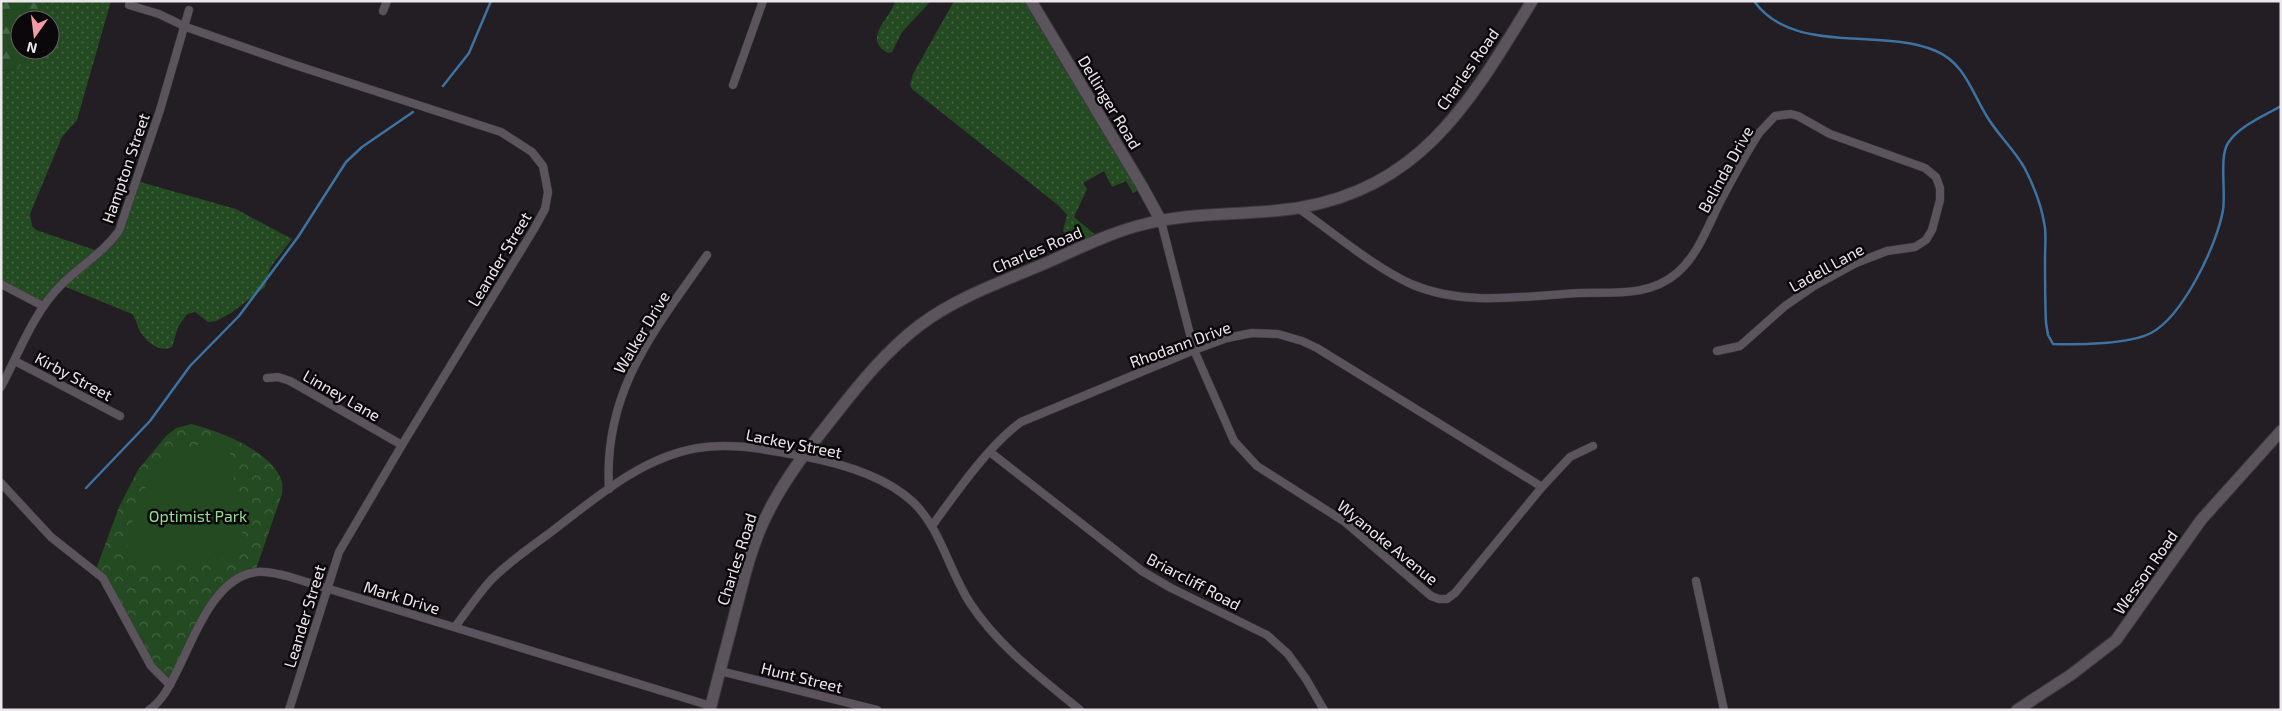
<svg xmlns="http://www.w3.org/2000/svg" width="2282" height="711" font-family="'Exo 2',sans-serif">
<style>
.grass{fill:url(#grass-dots)}
.forest{fill:url(#forest-firs)}
.park{fill:url(#park-crowns)}
.pitch{fill:#244a22}
.lines{fill:none;stroke-linecap:round;stroke-linejoin:round}
.stream{stroke:#3d72a1;stroke-width:2.5}
.street-casing{stroke:#3d383e;stroke-width:9}
.secondary-casing{stroke:#3d383e;stroke-width:13}
.street{stroke:#5b545d;stroke-width:8}
.secondary{stroke:#5b545d;stroke-width:11}
.labels{text-anchor:middle;dominant-baseline:central;stroke-width:5;stroke-linejoin:round;paint-order:stroke}
.street-label{font-size:16px;fill:#ebe7eb;stroke:#0b080b}
.park-label{font-size:16px;fill:#95db91;stroke:#0b080b}
</style>
<defs>
<pattern id="grass-dots" width="8" height="8" patternUnits="userSpaceOnUse" patternTransform="scale(1.25)"><rect width="8" height="8" fill="#244a22"/><path d="M2 2h.1M6 6h.1" fill="none" stroke="#446442" stroke-width="1.8" stroke-linecap="round"/></pattern>
<pattern id="forest-firs" width="22" height="20" patternUnits="userSpaceOnUse" patternTransform="scale(1.25)"><rect width="22" height="20" fill="#244a22"/><path d="M5 1l3.5 6h-7zM16 11l3.5 6h-7z" fill="#446442"/></pattern>
<pattern id="park-crowns" width="20" height="18" patternUnits="userSpaceOnUse" patternTransform="scale(1.25)"><rect width="20" height="18" fill="#244a22"/><path d="M2 6a3 3 0 1 1 6 0M12 15a3 3 0 1 1 6 0" fill="none" stroke="#446442"/></pattern>
</defs>
<rect width="100%" height="100%" fill="#231d24"/>
<g class="grass">
<path d="M 42,1 L 111,1 L 77,120 L 62,137 L 30,214 L 32,226 L 36,230 L 101,252 L 110,244 L 137,181 L 236,209 L 292,239 L 270,268 L 265,287 L 231,313 L 216,321 L 208,322 L 195,312 L 187,314 L 178,327 L 172,347 C 160,353 148,343 141,333 C 137,327 137,320 132,314 L 61,285 L 43,306 L 1,284 L 1,71 C 16,70 26,67 28,50 L 50,50 L 50,20 L 35,20 Z"/>
<path d="M 895,1 L 931,1 L 902,32 L 892,52 L 888,53 C 861,38 892,17 895,1 Z"/>
<polygon points="954,1 1031,1 1143,188 1133,193 1126,181 1112,187 1104,171 1083,183 1087,189 1074,217 1093,233 1098,235 1077,250 1063,231 1067,215 1058,205 912,89 910,85 913,74"/>
</g>
<path class="forest" d="M 1,1 L 42,1 L 35,20 L 20,20 L 20,50 L 28,50 C 26,67 16,70 1,71 Z"/>
<path class="park" d="M 191,424 C 218,430 274,452 282,482 C 283,486 282,490 282,494 L 255,572 L 222,591 L 170,685 L 161,678 L 95,572 L 119,507 L 138,470 L 166,436 L 176,428 Z"/>
<path class="pitch" d="M 228,440 L 243,538 C 244,549 245,554 234,558 L 126,562 C 127,525 147,461 186,448 C 199,444 214,443 228,440 Z"/>
<g class="lines">
<g class="stream">
<path d="M 1754,1 C 1793,56 1880,27 1936,51 C 1964,63 1971,90 1986,115 C 1997,134 2013,148 2024,167 C 2034,186 2042,206 2045,228 C 2046,237 2045,248 2045,258 C 2045,280 2045,301 2046,323 L 2048,335 L 2053,344 C 2078,345 2130,344 2151,333 C 2183,316 2217,245 2223,210 C 2226,192 2219,157 2228,143 C 2239,126 2264,116 2281,106"/>
<polyline points="443,86 469,53 491,1"/>
<polyline points="86,488 150,421 190,366 239,316 298,237 346,162 362,147 413,112"/>
</g>
<g class="street-casing">
<g id="street">
<polyline points="129,5 159,14 186,27 292,64 501,132 532,152 543,166 548,192 545,209 534,229 402,445 339,552 289,710"/>
<polyline points="383,11 387,1"/>
<polyline points="733,85 763,1"/>
<path d="M 1298,208 C 1334,233 1372,266 1411,284 C 1464,307 1524,296 1580,293 C 1614,292 1649,297 1677,273 C 1698,255 1708,226 1720,202 C 1732,179 1745,155 1759,133 L 1775,116 L 1791,114 L 1798,116 L 1830,134 L 1925,168 L 1936,177 L 1940,188 L 1940,200 L 1932,230 L 1926,240 L 1915,247 L 1887,251 L 1856,263 L 1814,286 L 1785,306 L 1740,346 L 1717,351"/>
<polyline points="1161,221 1194,350 1234,441 1257,466 1345,522 1431,596 1439,599 1447,599 1455,593 1542,487 1570,457 1593,446"/>
<polyline points="1,284 43,306"/>
<polyline points="15,361 120,416"/>
<polyline points="267,378 278,377 290,381 402,445"/>
<path d="M 1,387 C 19,353 33,313 61,285 C 80,266 103,253 119,231 L 160,110 L 189,10"/>
<polyline points="990,452 1142,571 1171,588 1267,635 1288,654 1306,679 1324,710"/>
<polyline points="1,483 51,537 103,578 151,666 170,685"/>
<path d="M 609,489 C 603,391 654,331 707,255"/>
<path d="M 932,526 C 955,494 989,445 1021,422 L 1194,350 L 1227,338 L 1252,333 L 1278,334 L 1302,341 L 1317,348 L 1542,487"/>
<polyline points="1696,581 1724,710"/>
<path d="M 455,627 C 467,611 478,594 492,579 C 511,560 534,545 555,529 C 598,496 643,457 698,448 C 733,442 767,450 802,456 C 840,463 884,475 913,502 C 941,529 949,571 970,603 C 998,646 1041,678 1080,710"/>
<polyline points="720,671 877,710"/>
<path d="M 149,710 C 162,701 169,687 176,673 C 193,640 214,576 257,572 C 267,571 277,574 287,576 L 711,706"/>
</g>
</g>
<g class="secondary-casing">
<g id="secondary">
<polyline points="1031,1 1143,188 1161,221"/>
<path d="M 710,710 C 718,677 727,645 735,613 C 743,583 750,551 763,523 C 781,483 808,449 835,415 C 860,383 887,350 920,325 C 957,297 1004,281 1046,263 C 1078,249 1111,232 1145,224 C 1195,211 1247,216 1298,208 C 1423,187 1471,100 1532,1"/>
<polyline points="2017,710 2072,674 2116,640 2201,520 2281,431"/>
</g>
</g>
<use href="#street" class="street"/>
<use href="#secondary" class="secondary"/>
</g>
<g class="labels">
<g class="street-label">
<text transform="translate(1467 69) rotate(-55)">Charles Road</text>
<text transform="translate(1110 102) rotate(59)">Dellinger Road</text>
<text transform="translate(125 168) rotate(-71)">Hampton Street</text>
<text transform="translate(1725 169) rotate(-61)">Belinda Drive</text>
<text transform="translate(1037 249) rotate(-23)">Charles Road</text>
<text transform="translate(499 259) rotate(-59)">Leander Street</text>
<text transform="translate(1826 267) rotate(-29)">Ladell Lane</text>
<text transform="translate(641 332) rotate(-59)">Walker Drive</text>
<text transform="translate(1180 344) rotate(-20)">Rhodann Drive</text>
<text transform="translate(74 376) rotate(28)">Kirby Street</text>
<text transform="translate(342 395) rotate(30)">Linney Lane</text>
<text transform="translate(794 443) rotate(11)">Lackey Street</text>
<text transform="translate(1388 542) rotate(39)">Wyanoke Avenue</text>
<text transform="translate(736 559) rotate(-72)">Charles Road</text>
<text transform="translate(2145 572) rotate(-55)">Wesson Road</text>
<text transform="translate(1194 581) rotate(28)">Briarcliff Road</text>
<text transform="translate(402 597) rotate(17)">Mark Drive</text>
<text transform="translate(304 616) rotate(-73)">Leander Street</text>
<text transform="translate(802 677) rotate(14)">Hunt Street</text>
</g>
<g class="park-label">
<text x="198" y="515">Optimist Park</text>
</g>
</g>
<rect width="2282" height="711" fill="none" stroke="#ebe7eb" stroke-width="5"/>
<g transform="translate(35 35) rotate(194)"><circle r="24" fill="#0b080b" stroke="#656165"/>
<path d="M0-4L9 19L0 12L-9 19Z" fill="#f39aa8"/>
<text y="-8" font-size="14" font-weight="bold" text-anchor="middle" fill="#ebe7eb">N</text>
</g>
</svg>
